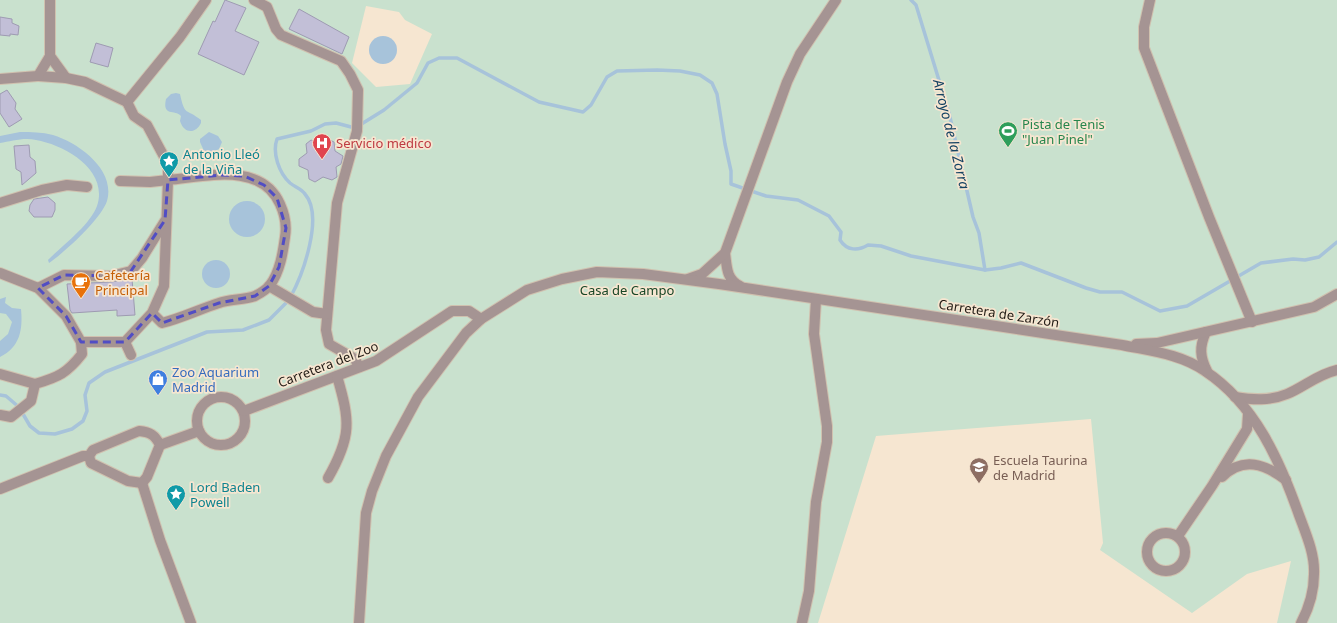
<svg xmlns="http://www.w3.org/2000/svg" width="1337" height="623" font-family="'Noto Sans',sans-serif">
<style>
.green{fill:#c9e1ce;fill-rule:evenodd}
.water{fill:#a7c3da}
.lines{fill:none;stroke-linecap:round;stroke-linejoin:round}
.stream{stroke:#a7c3da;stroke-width:3.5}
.building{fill:#c2bfd7;stroke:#9e9bb2}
.minor-casing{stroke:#d0c1af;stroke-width:12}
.minor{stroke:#a59493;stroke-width:10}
.marked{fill:none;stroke:#514dc4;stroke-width:3;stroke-dasharray:8 5;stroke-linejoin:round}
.labels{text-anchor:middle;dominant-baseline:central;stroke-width:3.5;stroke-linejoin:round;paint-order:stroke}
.leisure-label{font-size:13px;fill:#27864d;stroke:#f6e6d1;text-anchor:start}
.health-label{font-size:13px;fill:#be3a42;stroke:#f6e6d1;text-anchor:start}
.culture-label{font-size:13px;fill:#0d838f;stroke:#f6e6d1;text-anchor:start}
.food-label{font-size:13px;fill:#c56008;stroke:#f6e6d1;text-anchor:start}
.park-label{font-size:13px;fill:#174626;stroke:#f6e6d1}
.street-label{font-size:13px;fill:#211b14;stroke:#f6e6d1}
.shop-label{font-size:13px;fill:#366cbe;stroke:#f6e6d1;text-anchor:start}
.education-label{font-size:13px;fill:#785e54;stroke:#f6e6d1;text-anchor:start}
.water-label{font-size:14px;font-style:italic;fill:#154363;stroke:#f6e6d1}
</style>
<rect width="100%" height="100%" fill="#f6e6d1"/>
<path class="green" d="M 0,0 L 1337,0 L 1337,623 L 1277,623 L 1291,561 L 1247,574 L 1192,613 L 1100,550 L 1103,543 L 1091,419 L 876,436 L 818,623 L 0,623 ZM 366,6 L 399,12 L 405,20 L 432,34 L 410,84 L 376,87 L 352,63 Z"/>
<g class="water">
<circle cx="383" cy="50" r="14"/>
<path d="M 176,93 L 180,94 C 185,117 186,108 201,120 L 201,123 C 196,134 184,134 180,121 L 181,116 C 175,109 162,117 166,99 L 171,94 Z"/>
<path d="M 20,132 C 31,132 42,132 53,135 C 79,143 116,170 107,201 C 101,219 65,252 49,263 L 48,260 C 63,245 90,225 97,206 C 109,170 65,145 36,140 C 25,137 11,141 0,143 L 0,136 Z"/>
<polygon points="209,132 218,136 222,142 219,149 213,152 204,151 200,142 200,139"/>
<circle cx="247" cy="219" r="18"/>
<circle cx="216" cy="274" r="14"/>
<path d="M 6,297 L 5,303 L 12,308 L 21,309 C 23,330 20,347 0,357 L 0,341 L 8,334 L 12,322 L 6,314 L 0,313 L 0,299 Z"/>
</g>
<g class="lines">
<g class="stream">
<polyline points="911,0 916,5 949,113 973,217 979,233 985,270"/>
<path d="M 291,296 C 303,274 324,216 305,194 C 302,189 295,187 290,183 C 279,173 272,153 277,139 L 311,131 L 325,124 L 336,123 L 355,128 L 384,110 L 417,83 L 428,63 L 439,58 L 457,58 L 539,102 L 583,112 L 591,105 L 607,77 L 617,71 L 657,70 L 680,71 L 700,75 L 712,83 L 717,94 L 725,144 L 731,171 L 731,184 L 766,196 L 798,200 L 829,216 L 841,232 L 840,240 C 847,251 858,251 868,245 L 881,246 L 911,256 L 985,270 L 1001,268 L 1021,263 L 1086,288 L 1100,292 L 1122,292 L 1160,311 L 1187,306 L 1261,263 L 1293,259 L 1305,260 L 1319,257 L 1337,242"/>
<polyline points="0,395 6,396 20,408"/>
<polyline points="23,414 30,426 39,433 55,434 72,429 83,421 87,411 85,395 89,383 105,372 207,332 243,330 269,320 286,303"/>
</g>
</g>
<g class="building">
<polygon points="225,0 246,8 235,31 259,42 244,75 198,54 213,21 215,22"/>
<polygon points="299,9 349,37 342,54 289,29"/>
<polygon points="0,17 12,19 12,23 19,26 18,35 10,34 10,36 0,35"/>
<polygon points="96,43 113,48 108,67 90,62"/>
<polygon points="7,90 16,103 15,109 22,119 9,127 0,113 0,94"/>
<polygon points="328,139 334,142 335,151 343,156 341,164 336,167 337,177 332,180 323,177 315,182 309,179 308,170 299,166 299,159 307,153 306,144 311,140 320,144"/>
<polygon points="29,145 30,157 35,161 36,173 22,185 21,172 16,169 14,146"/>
<polygon points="48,197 55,203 55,210 52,217 34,217 29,211 30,205 34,199"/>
<polygon points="132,279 135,315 117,316 117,310 72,313 70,310 67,284 111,282"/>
</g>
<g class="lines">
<g class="minor-casing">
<g id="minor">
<polyline points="254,0 267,7 276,29 281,35 341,61 350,74 358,90 357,131 337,203 326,330 329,344 355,359 359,367"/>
<polyline points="1150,0 1144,27 1144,48 1209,217 1252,322"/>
<polyline points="50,56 66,78"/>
<polyline points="38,76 66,78 85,82 127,102"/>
<polyline points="0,79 38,76 50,56 50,0"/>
<polyline points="120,181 150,182 168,180 168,164 147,125 134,116 127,102 180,37 206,0"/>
<polyline points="0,203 42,190 67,185 87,187"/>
<path d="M 725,253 C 727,267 726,279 740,286"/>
<polyline points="0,273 38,288 66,316 81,342"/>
<polyline points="688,279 702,274 725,253 787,82 800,54 836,0"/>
<polyline points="269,286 313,312 327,314"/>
<polyline points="38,288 64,275 111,276 131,271 142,258 165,221"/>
<path d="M 1206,332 C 1199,347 1200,357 1207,371"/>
<polyline points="1136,344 1157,343 1314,307 1337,294"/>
<path d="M 131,355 L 125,342 L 152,313 L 162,323 C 182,318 200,309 219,303 C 230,299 244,300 255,296 C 259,294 267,289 270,285 C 280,272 283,252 285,237 C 287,225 285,215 280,204 C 261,161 204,177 168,180 L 164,286 L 152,313"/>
<polyline points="0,374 35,384"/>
<circle cx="221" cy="421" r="24"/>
<path d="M 1235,397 C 1253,400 1270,401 1287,394 C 1304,387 1318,374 1337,370"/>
<polyline points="244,411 376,361 452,311 469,311 481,319"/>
<path d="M 0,415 L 11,417 L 31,401 L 35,384 C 59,377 67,373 82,354 L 81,342 L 125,342"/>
<path d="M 139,431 C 150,432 155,435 160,445 L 147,477 L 142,483 L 128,481 L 91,463 L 89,456 L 93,450 Z"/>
<polyline points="160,445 199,431"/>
<path d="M 1222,477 C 1243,456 1265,464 1286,480"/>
<path d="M 328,478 C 352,436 350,421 337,376"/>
<polyline points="142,483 160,540 191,623"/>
<polyline points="0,489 83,456 89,456"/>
<circle cx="1166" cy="552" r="19"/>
<polyline points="1178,536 1212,486 1247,429 1248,414"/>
<path d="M 359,623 L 366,513 L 372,491 L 386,456 L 418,397 L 466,333 L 481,319 L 527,290 L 562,279 L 597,272 L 643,274 L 719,284 L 1122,345 C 1150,351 1181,354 1205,371 C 1255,404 1280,461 1299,515 C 1306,534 1315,554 1314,574 C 1314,591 1309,608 1301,623"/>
<polyline points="802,623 809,591 816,502 827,442 827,426 814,334 816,299"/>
</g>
</g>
<use href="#minor" class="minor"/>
</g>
<path class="marked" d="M 221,175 L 244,176 L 264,185 L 277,198 L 286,228 L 279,267 L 269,286 L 255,296 L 219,303 L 162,323 L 152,313 L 125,342 L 81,342 L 66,316 L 38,288 L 64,275 L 111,276 L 131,271 L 165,220 L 168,180 Z"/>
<defs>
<g id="stadium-pin" transform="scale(1)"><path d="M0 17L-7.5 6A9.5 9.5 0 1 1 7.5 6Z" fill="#2e9e5b" stroke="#f6e6d1"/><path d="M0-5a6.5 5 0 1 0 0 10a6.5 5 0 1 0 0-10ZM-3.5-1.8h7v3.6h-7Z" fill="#fff"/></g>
<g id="hospital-pin" transform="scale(1)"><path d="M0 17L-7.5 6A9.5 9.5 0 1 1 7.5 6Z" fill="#e0444e" stroke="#f6e6d1"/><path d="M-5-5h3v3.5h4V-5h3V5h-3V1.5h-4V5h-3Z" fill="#fff"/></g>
<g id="sight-pin" transform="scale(1)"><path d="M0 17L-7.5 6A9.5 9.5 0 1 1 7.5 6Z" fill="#0f9aa8" stroke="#f6e6d1"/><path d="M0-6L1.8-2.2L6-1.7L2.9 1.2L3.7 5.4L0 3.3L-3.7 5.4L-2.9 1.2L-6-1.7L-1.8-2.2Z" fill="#fff"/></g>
<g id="cafe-pin" transform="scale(1)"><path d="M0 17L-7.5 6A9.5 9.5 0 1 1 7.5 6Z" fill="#e8710a" stroke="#f6e6d1"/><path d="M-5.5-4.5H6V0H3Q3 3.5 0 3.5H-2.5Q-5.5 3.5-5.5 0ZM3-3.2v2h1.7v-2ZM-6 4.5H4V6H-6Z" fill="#fff"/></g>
<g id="shop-pin" transform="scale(1)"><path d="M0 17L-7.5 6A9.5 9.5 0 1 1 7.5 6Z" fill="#3f7fe0" stroke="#f6e6d1"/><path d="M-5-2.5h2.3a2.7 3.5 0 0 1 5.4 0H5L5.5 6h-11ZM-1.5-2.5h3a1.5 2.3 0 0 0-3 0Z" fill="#fff"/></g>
<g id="school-pin" transform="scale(1)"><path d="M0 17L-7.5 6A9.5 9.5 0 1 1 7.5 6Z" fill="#8d6e63" stroke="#f6e6d1"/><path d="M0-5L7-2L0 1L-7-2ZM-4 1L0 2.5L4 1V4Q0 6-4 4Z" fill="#fff"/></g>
</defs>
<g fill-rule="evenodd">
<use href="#stadium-pin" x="1008" y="131"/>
<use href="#hospital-pin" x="322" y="143"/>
<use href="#sight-pin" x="169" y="161"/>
<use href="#cafe-pin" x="81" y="282"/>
<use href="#shop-pin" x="158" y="379"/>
<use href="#school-pin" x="979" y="467"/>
<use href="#sight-pin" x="176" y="494"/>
</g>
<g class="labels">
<g class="leisure-label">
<text x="1022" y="124">Pista de Tenis<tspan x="1022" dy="15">"Juan Pinel"</tspan></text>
</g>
<g class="health-label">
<text x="336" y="143">Servicio médico</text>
</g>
<g class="culture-label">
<text x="183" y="154">Antonio Lleó<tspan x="183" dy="15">de la Viña</tspan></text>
<text x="190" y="487">Lord Baden<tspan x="190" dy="15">Powell</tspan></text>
</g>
<g class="food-label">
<text x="95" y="275">Cafetería<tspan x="95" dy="15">Principal</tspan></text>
</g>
<g class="park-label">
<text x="627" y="290">Casa de Campo</text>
</g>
<g class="street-label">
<text transform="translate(999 313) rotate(9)">Carretera de Zarzón</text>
<text transform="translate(328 364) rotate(-21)">Carretera del Zoo</text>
</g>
<g class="shop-label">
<text x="172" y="372">Zoo Aquarium<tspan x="172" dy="15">Madrid</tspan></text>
</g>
<g class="education-label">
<text x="993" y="460">Escuela Taurina<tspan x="993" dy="15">de Madrid</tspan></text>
</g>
<g class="water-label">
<text transform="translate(952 134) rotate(76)">Arroyo de la Zorra</text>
</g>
</g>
</svg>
